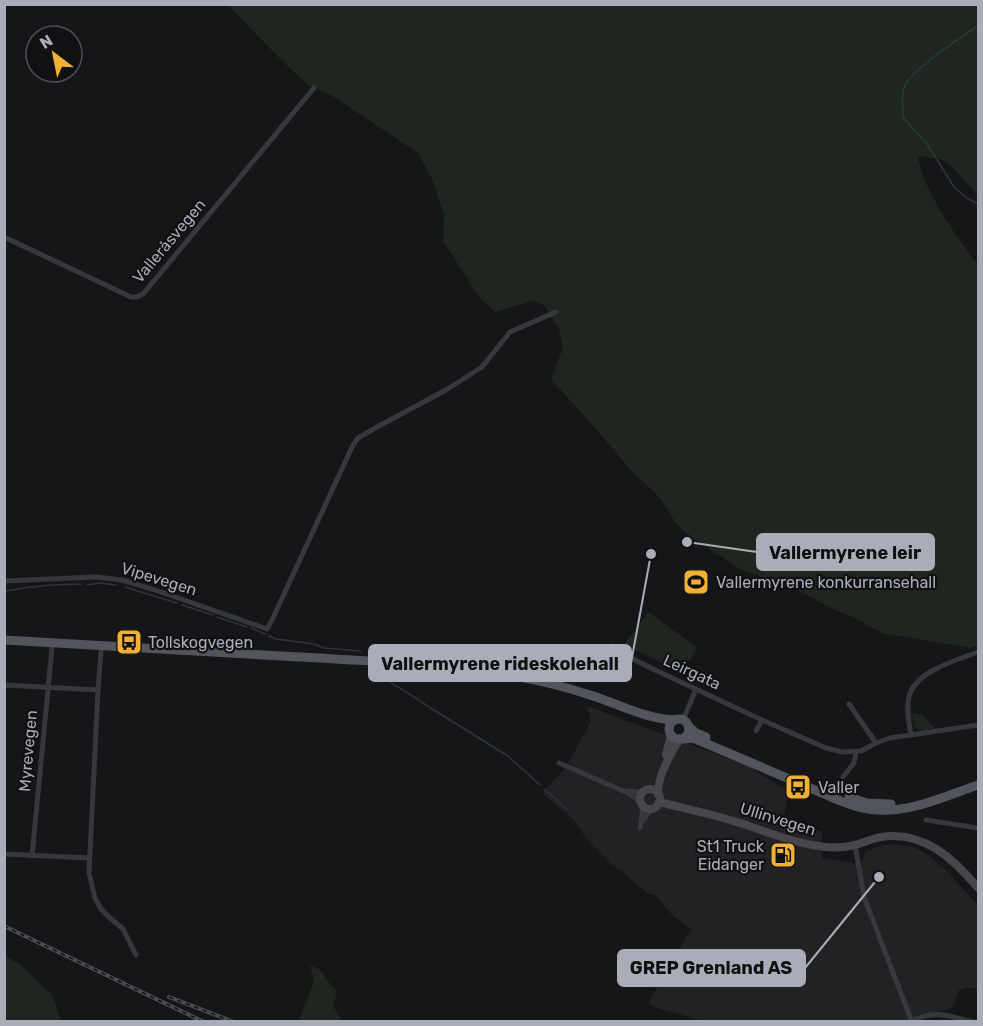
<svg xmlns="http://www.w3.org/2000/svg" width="983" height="1026" font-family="Rubik,sans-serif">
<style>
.built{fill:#222225}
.green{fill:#1e261f}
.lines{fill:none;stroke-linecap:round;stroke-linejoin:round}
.stream{stroke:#2c353c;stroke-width:1.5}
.street{stroke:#37383d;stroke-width:5}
.secondary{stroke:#45474d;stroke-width:8}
.primary{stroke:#53555c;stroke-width:9}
.rail-casing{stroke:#4a4c52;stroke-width:4}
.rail{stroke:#111113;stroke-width:1.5;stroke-dasharray:4.5;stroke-linecap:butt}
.labels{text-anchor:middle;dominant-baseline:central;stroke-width:4.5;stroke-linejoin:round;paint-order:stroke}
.street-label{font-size:16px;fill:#a8adb8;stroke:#111113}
.poi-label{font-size:16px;fill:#a8adb8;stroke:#111113;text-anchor:start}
.leader{fill:none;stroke:#a8adb8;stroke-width:2}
.callout-dot{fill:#a8adb8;stroke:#111113;stroke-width:2}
.callout{fill:#a8adb8;stroke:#a8adb8;stroke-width:2}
.callout-label{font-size:18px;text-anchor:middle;font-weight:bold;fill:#111}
</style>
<rect width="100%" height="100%" fill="#161618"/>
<polygon class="built" points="587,706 754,768 758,773 789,791 784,817 822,832 822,858 860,864 866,851 883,845 898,845 911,846 922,851 933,859 948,872 978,905 978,989 965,988 958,991 954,1005 949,1009 926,1016 919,1021 703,1021 654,1007 649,1002 691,929 672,915 656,896 649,894 614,866 586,838 573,819 542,793 566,767 591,721"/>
<g class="green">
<path d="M 228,5 L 978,5 L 978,196 L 952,166 L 941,159 L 918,156 C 922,189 957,238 978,264 L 978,645 L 970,648 L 882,633 L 853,617 L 828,607 L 804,593 L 740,569 L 687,534 L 675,522 L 661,499 L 645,483 L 636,476 L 589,421 L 551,379 L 563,348 L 559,329 L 544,305 L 533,301 L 495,312 L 480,298 L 443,241 L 444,215 L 432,179 L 418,153 L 331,95 L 309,86 L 282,61 Z"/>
<polygon points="648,612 698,648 681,672 624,645"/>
<polygon points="912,713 923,715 934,728 920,731 914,726"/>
<polygon points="5,956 21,965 52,995 61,1021 5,1021"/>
<polygon points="310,965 322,971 324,976 337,992 333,1006 342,1021 296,1021 299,1020 314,982"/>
</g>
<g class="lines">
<g class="stream">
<path d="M 978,26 C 962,36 909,71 904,88 C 901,96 903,108 903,117 L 927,144 L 954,187 L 967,198 L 978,204"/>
<polyline points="87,585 101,583 116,585"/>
<polyline points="125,587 177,603"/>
<path d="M 7,591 C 32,586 56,584 81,584"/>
<polyline points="182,605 213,615"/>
<polyline points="217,617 247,627"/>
<polyline points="251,628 265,634"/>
<polyline points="269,636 276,639 314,644 324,648 360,651 361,652"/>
<path d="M 376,672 C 393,686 412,694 429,707 L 508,756 L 540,785"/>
<polyline points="544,789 567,809"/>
</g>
<g class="street">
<polyline points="4,237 131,297 137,297 143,294 314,88"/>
<polyline points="4,581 96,577 122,580 155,590 267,629 272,620 353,445 358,438 377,427 446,390 482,367 510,332 556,312"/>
<polyline points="612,646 631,658 655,670 762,720"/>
<polyline points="101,651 98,690 89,873 95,898 101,909 109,917 123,929 136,955"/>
<polyline points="4,685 98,690"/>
<polyline points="849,704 876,743"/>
<polyline points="683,720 696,689"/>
<polyline points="756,731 762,720 826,748 843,752 861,751 876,743 890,738 978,725"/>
<path d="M 911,735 C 909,723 906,709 909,697 C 915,671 957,660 978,652"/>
<polyline points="559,763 630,794 641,802"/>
<polyline points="843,777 854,763 856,752"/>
<polyline points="627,791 643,792"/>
<polyline points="926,820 978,828"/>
<polyline points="643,821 651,809"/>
<polyline points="640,828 642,814 642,805"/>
<polyline points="855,845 864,897 912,1022"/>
<polyline points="4,854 89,858"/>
<polyline points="32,856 52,648"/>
<path d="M 912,1021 C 935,1009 949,1016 973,1022"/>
</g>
<g class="secondary">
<polyline points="666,755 671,735"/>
<circle cx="650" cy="799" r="10"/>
<path d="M 658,794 C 657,778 671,752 680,739"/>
<path d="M 659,802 C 683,808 707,813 730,820 C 759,828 788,842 818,846 C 830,848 843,848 855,845 C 864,843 873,838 881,837 C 923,830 954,859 978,888"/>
</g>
<g class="primary">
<path d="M 4,640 C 97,645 190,650 282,656 C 353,660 425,663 495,673 C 529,678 561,685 593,696 C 621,705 646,719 675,720"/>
<circle cx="679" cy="729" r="10"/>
<polyline points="688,726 696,733 706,737"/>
<path d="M 683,739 L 693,738 L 698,740 L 836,799 C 846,803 857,808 868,809 C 906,815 943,797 978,785"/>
<polyline points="849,797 866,803 891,804"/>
</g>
<g class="rail-casing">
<g id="rail">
<polyline points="4,926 204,1022"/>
<polyline points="169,997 234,1022"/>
</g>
</g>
<use href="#rail" class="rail"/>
</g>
<defs>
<g id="stadium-square" transform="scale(1.35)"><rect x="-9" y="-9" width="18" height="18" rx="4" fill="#f2b134" stroke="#111113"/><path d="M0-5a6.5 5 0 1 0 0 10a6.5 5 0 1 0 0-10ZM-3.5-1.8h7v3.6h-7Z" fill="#111"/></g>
<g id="bus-square" transform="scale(1.35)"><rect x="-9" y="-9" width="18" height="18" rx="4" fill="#f2b134" stroke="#111113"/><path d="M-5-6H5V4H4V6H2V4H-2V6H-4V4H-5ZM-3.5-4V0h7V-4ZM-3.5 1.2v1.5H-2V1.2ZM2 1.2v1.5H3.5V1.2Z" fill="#111"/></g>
<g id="fuel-square" transform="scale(1.35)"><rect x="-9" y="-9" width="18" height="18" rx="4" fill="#f2b134" stroke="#111113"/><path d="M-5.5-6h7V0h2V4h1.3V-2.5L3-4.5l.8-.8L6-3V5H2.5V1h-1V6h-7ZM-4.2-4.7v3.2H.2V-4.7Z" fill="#111"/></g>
</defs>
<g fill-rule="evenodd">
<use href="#stadium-square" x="696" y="582"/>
<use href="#bus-square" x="129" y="642"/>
<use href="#bus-square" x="798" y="787"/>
<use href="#fuel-square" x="783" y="855"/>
</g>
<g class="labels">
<g class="street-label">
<text transform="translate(169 241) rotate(-50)">Valleråsvegen</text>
<text transform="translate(159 579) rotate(17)">Vipevegen</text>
<text transform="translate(692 672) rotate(25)">Leirgata</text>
<text transform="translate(28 751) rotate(-85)">Myrevegen</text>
<text transform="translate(778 819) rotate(17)">Ullinvegen</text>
</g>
<g class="poi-label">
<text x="716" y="582">Vallermyrene konkurransehall</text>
<text x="148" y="642">Tollskogvegen</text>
<text x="818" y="787">Valler</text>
<text x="764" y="846" text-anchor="end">St1 Truck<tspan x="764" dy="18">Eidanger</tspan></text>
</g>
</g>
<path class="leader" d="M687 542L757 552M651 554L631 663M879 877L805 968"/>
<g class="callout-dot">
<circle cx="687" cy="542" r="6"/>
<circle cx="651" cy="554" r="6"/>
<circle cx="879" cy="877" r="6"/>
</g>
<g class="callout">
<rect x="757" y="534" width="177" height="36" rx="6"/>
<rect x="369" y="645" width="262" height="36" rx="6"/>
<rect x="618" y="950" width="187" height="36" rx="6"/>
</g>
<g class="callout-label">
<text x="845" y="559">Vallermyrene leir</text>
<text x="500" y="670">Vallermyrene rideskolehall</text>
<text x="711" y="974">GREP Grenland AS</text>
</g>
<rect width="983" height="1026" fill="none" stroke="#a8adb8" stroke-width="12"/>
<g transform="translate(54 54) rotate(328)"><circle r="28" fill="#111113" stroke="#4d4f55" stroke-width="1.5"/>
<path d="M0-4.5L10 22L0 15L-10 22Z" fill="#f2b134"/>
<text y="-9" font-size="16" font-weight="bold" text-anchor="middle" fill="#a8adb8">N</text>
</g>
</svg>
